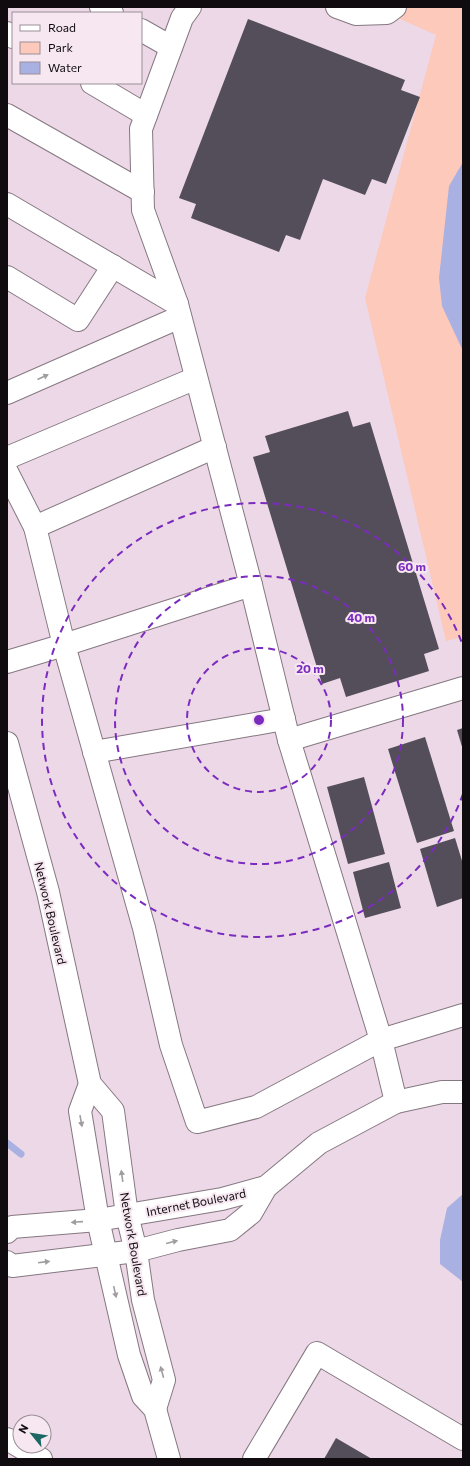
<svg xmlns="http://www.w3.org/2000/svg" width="470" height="1466" font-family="Commissioner,sans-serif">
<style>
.built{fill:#edd8e7;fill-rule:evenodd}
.green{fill:#fdc9bb}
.water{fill:#a9b0e2}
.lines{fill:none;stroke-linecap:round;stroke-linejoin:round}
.stream{stroke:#a9b0e2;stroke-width:7}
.building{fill:#544e5b}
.minor-casing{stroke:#857881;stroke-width:24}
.minor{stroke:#fff;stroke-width:22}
.oneway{fill:#9f9d9f}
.ring{fill:none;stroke:#7b2cbf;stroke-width:2;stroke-dasharray:7 5}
.labels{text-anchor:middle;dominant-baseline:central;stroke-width:4;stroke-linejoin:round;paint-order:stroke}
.street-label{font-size:12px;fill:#0f0b0e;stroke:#f6e7f1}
.centre{fill:#7b2cbf;stroke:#f6e7f1;stroke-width:2}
.ring-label{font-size:12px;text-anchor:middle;font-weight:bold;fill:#7b2cbf;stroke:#f6e7f1;stroke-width:4;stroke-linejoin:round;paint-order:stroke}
</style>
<rect width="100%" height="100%" fill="#f6e7f1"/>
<path class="built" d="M 7,7 L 463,7 L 463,1459 L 7,1459 ZM 13,13 L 141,13 L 141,83 L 13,83 ZM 20,1422 L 44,1422 L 44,1446 L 20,1446 Z"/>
<polygon class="green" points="373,7 463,7 463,637 446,641 365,298 436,35"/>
<g class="water">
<polygon points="463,162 463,351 442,306 439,278 449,186"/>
<polygon points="463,1194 463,1282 440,1264 440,1240 447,1208"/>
</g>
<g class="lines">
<polyline class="stream" points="7,1143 21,1154"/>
</g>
<g class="building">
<polygon points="248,19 405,80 401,90 420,97 386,184 372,179 365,195 323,179 300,240 286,235 279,252 191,218 196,204 179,198"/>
<polygon points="348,411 353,427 370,422 439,649 424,654 429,671 346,697 340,678 322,684 253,457 270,452 265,436"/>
<polygon points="463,728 463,750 457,730"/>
<polygon points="425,737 454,831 417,843 388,749"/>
<polygon points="364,777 385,854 348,864 327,787"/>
<polygon points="455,838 463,864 463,898 437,907 420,849"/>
<polygon points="389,862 401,908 365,918 353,872"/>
<polygon points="336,1438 372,1459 324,1459"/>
</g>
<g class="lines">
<g class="minor-casing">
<g id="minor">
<polyline points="101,7 112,13"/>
<polyline points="190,7 182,18 141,129 143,210 177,304 251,585 289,740 381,1040 396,1102"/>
<polyline points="337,7 356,14 387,13 395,7"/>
<polyline points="141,30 171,47"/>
<polyline points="7,33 13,37"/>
<polyline points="92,83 146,115"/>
<polyline points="7,115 143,192"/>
<polyline points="7,204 177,304"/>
<polyline points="7,277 78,320 113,266"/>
<polyline points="7,393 180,317"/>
<polyline points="215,447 35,527 64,645 144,928 171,1045 197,1122 256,1107 381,1040 463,1015"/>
<polyline points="7,458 196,378"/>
<polyline points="7,472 35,527"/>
<polyline points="7,662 64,645 251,585"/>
<polyline points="289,740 463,688"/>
<polyline points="7,743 48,892 90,1084 113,1111 127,1215 136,1251 143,1300 164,1380 155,1409"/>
<polyline points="94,752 284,719"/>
<polyline points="90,1084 80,1111 98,1220 129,1355 143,1396 155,1409 169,1459"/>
<polyline points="7,1232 12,1227 98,1220 222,1199 266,1187"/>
<polyline points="7,1262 12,1266 136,1251 178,1240 230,1230 251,1213 266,1187 319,1143 396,1102 442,1092 463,1092"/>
<polyline points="7,1439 41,1459"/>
<polyline points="254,1459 317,1353 463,1439"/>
</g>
</g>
<use href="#minor" class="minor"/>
</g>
<defs><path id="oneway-solid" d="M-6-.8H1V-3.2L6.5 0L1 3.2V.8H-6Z"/></defs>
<g class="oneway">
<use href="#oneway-solid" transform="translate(43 377) rotate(-24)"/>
<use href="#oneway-solid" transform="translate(81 1121) rotate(80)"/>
<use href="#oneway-solid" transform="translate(122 1176) rotate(-98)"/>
<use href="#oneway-solid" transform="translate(77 1222) rotate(176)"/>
<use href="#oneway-solid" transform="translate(172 1242) rotate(-14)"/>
<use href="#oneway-solid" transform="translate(44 1262) rotate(-7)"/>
<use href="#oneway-solid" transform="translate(115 1292) rotate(77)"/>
<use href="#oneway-solid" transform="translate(162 1372) rotate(-105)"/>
</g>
<g class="ring">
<circle cx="259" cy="720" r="72"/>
<circle cx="259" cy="720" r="144"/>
<path d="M463 794A217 217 0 1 1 463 646"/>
</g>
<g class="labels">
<g class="street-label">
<text transform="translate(51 913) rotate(77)">Network Boulevard</text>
<text transform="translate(196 1202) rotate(-11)">Internet Boulevard</text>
<text transform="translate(134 1244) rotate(80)">Network Boulevard</text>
</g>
</g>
<circle cx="259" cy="720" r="6" class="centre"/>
<g class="ring-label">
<text x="412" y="571">60 m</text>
<text x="361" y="622">40 m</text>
<text x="310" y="673">20 m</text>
</g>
<rect width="470" height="1466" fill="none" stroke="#0f0b0e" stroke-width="16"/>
<rect x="12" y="12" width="130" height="72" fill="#f6e7f1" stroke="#9a8f96"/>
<rect x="20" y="25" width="20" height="6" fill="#ffffff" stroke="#9a8f96"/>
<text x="48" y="32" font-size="12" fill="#0f0b0e">Road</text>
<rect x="20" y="42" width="20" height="12" fill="#fdc9bb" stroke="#9a8f96"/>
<text x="48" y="52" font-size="12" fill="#0f0b0e">Park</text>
<rect x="20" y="62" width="20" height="12" fill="#a9b0e2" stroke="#9a8f96"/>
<text x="48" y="72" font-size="12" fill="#0f0b0e">Water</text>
<g transform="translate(32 1434) rotate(300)"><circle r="19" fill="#f6e7f1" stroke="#9a8f96"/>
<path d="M0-3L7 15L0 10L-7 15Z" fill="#1b6763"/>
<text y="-6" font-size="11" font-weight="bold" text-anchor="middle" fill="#0f0b0e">N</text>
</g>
</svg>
